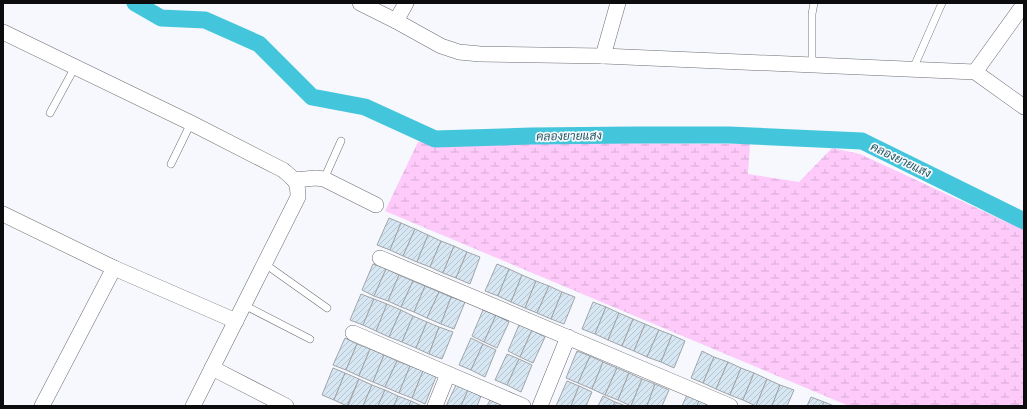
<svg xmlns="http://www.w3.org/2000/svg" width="1027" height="409" font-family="'DM Sans',Sarabun,sans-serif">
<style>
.wetland{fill:url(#wetland-marsh)}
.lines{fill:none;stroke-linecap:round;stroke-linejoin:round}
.canal{stroke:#43c6db;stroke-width:17}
.building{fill:url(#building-hatch);stroke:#a1a5a9}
.service-casing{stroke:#6c6e72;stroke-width:8}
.minor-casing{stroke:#6c6e72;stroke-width:16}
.service{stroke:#fff;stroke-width:7}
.minor{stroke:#fff;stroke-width:15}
.labels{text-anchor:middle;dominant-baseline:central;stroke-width:3.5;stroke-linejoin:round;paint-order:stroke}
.water-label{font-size:12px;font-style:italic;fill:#245a63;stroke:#f6f8fd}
</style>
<defs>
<pattern id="wetland-marsh" width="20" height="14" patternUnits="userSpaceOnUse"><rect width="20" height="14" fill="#fdcafa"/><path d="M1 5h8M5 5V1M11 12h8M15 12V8" fill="none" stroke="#d8acd5"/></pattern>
<pattern id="building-hatch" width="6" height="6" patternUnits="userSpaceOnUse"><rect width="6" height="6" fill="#d6e6f2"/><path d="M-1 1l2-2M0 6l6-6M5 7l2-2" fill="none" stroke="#b6c4ce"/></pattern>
</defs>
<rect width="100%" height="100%" fill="#f6f8fd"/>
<polygon class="wetland" points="418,142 750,144 748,174 799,182 832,148 860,154 1024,230 1024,406 849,406 385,211"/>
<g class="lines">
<polyline class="canal" points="135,3 161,18 205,20 259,44 312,97 365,107 435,139 531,136 635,135 729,135 862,141 1024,221"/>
</g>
<g class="building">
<polygon points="389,218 401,223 390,250 377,245"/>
<polygon points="401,223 415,229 403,256 390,250"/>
<polygon points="415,229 428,235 417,262 403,256"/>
<polygon points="428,235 441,241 430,267 417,262"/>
<polygon points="441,241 454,246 443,273 430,267"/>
<polygon points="454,246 467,252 456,278 443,273"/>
<polygon points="467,252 480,257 470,284 456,278"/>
<polygon points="373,264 386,269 374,296 362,290"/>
<polygon points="497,264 509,269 498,296 485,291"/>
<polygon points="386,269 399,275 388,301 374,296"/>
<polygon points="509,269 522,275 511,302 498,296"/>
<polygon points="399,275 413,281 401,307 388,301"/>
<polygon points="522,275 536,281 525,308 511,302"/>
<polygon points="413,281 425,286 414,312 401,307"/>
<polygon points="536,281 549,286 537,313 525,308"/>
<polygon points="425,286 439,292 427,318 414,312"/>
<polygon points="549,286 562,292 551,319 537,313"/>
<polygon points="439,292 451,297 441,324 427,318"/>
<polygon points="562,292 575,297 564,324 551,319"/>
<polygon points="361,294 374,299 363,325 350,320"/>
<polygon points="451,297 465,302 454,329 441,324"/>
<polygon points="374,299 387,304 376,331 363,325"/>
<polygon points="593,302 606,307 595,334 582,329"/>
<polygon points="387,304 401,310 389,337 376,331"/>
<polygon points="606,307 619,313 608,340 595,334"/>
<polygon points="401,310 413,316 402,342 389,337"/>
<polygon points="483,310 496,315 484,342 472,336"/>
<polygon points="619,313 633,319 622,346 608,340"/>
<polygon points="496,315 509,322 497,348 484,342"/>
<polygon points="413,316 427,322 416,348 402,342"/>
<polygon points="633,319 645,324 634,351 622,346"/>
<polygon points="427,322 439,327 429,354 416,348"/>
<polygon points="645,324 659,330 647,357 634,351"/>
<polygon points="519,325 532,330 520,357 508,351"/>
<polygon points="439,327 453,332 442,359 429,354"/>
<polygon points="532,330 545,337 533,363 520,357"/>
<polygon points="659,330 672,335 661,362 647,357"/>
<polygon points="672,335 685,341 674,368 661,362"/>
<polygon points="345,338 357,344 346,370 333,365"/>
<polygon points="471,338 483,344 471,370 459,365"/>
<polygon points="357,344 370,349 359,376 346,370"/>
<polygon points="483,344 496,350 485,377 471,370"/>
<polygon points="370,349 384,355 373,382 359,376"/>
<polygon points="577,351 590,356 578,383 566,378"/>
<polygon points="702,351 714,357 703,383 691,378"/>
<polygon points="507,354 519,359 507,385 495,380"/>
<polygon points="384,355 397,361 385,387 373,382"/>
<polygon points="590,356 603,362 592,389 578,383"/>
<polygon points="714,357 728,362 716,389 703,383"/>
<polygon points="519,359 532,365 521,392 507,385"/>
<polygon points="397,361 410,366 399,393 385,387"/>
<polygon points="603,362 617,368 605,395 592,389"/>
<polygon points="728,362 741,368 730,395 716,389"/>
<polygon points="410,366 423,371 412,398 399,393"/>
<polygon points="333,368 345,373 334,400 322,395"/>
<polygon points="617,368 629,373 618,400 605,395"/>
<polygon points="741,368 754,373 743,400 730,395"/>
<polygon points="423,371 436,377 425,404 412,398"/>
<polygon points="345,373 359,379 347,406 334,400"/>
<polygon points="629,373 642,379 631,406 618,400"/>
<polygon points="754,373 767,379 756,406 743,400"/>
<polygon points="359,379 372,385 363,406 348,406"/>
<polygon points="642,379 655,384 647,406 631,406"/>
<polygon points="767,379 780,385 772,406 756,406"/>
<polygon points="567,381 579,386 571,406 556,406"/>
<polygon points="655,384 669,390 662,406 647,406"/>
<polygon points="372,385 385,390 378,406 363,406"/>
<polygon points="456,385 468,390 461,406 446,406"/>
<polygon points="780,385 794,390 787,406 772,406"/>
<polygon points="579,386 592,392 586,406 571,406"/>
<polygon points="385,390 398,396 394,406 378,406"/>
<polygon points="468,390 481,396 477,406 461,406"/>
<polygon points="687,395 699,400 697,406 682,406"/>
<polygon points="398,396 411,401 409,406 394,406"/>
<polygon points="603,396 615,402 613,406 598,406"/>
<polygon points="811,397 824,402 822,406 807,406"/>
<polygon points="490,400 502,405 502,406 487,406"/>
<polygon points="699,400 712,406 697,406"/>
<polygon points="411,401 422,406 409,406"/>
<polygon points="615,402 626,406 613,406"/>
<polygon points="824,402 834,406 822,406"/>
</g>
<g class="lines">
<g class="service-casing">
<g id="service">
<polyline points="812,65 812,14 814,3"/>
<polyline points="913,69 942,3"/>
<polyline points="50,113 75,67"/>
<polyline points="171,164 191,123"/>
<polyline points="324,179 341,141"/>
<polyline points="265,264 327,308"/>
<polyline points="244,305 310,339"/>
</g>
</g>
<g class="minor-casing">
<g id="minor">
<polyline points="360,3 396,21 441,46 459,52 480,54 603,56 975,72 1024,107"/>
<polyline points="396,21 406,3"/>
<path d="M 3,32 L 191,123 L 283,170 C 295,180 298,181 298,197 L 193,406"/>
<polyline points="603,56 618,3"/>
<polyline points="975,72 1024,4"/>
<polyline points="294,180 316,178 324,179 376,205"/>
<polyline points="3,214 114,268 236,321"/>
<polyline points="380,258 730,406"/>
<polyline points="353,333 523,406"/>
<polyline points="212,368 286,406"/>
<polyline points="42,406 114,268"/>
<polyline points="435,406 448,374"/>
<polyline points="540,406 568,337"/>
</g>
</g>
<use href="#service" class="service"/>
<use href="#minor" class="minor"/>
</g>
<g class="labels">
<g class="water-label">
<text transform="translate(569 136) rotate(-1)">คลองยายแสง</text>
<text transform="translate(901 160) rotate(26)">คลองยายแสง</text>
</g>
</g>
<rect width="1027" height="409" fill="none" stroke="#0c0c0e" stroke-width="8"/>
</svg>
